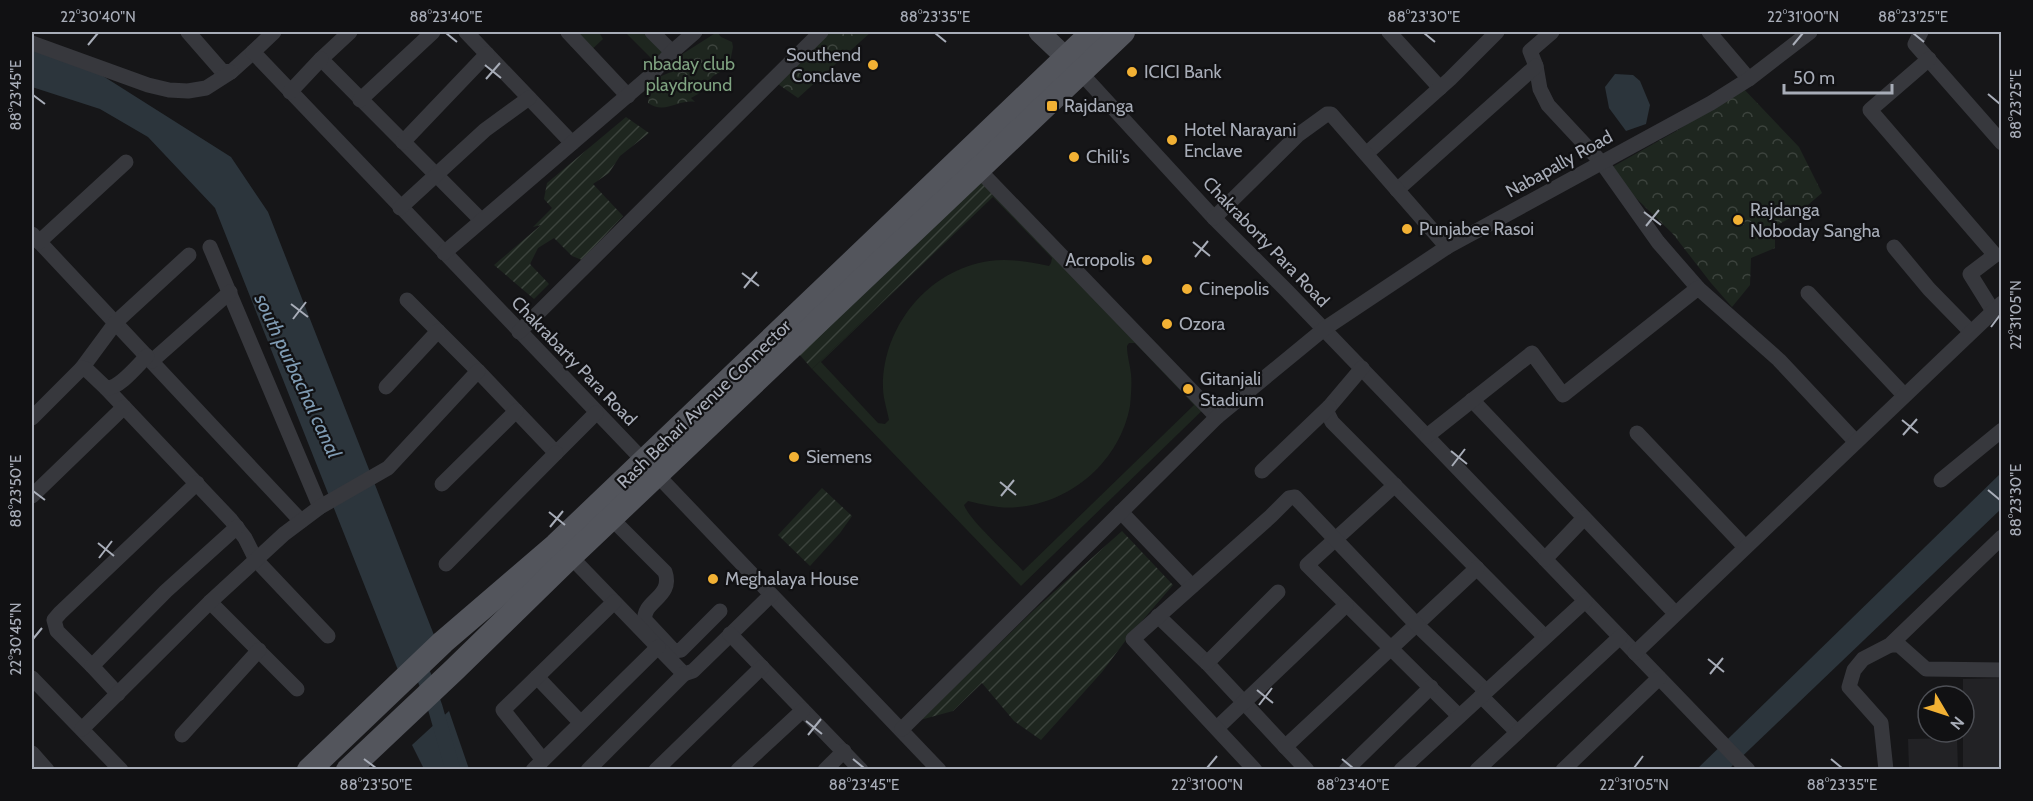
<svg xmlns="http://www.w3.org/2000/svg" width="2033" height="801" font-family="Cabin,sans-serif">
<style>
.built{fill:#222225}
.grass{fill:#1e261f;fill-rule:evenodd}
.forest{fill:url(#forest-crowns)}
.garden{fill:url(#garden-furrows)}
.water{fill:#2c353c}
.lines{fill:none;stroke-linecap:round;stroke-linejoin:round}
.canal{stroke:#2c353c;stroke-width:15}
.street{stroke:#37383d;stroke-width:15}
.secondary{stroke:#45474d;stroke-width:21}
.primary{stroke:#53555c;stroke-width:24}
.ticks{fill:none;stroke:#a8adb8;stroke-width:2}
.poi-dot{fill:#f2b134;stroke:#111113;stroke-width:2}
.labels{text-anchor:middle;dominant-baseline:central;stroke-width:4.5;stroke-linejoin:round;paint-order:stroke}
.poi-label{font-size:18px;fill:#a8adb8;stroke:#111113;text-anchor:start}
.park-label{font-size:18px;fill:#7fa381;stroke:#111113}
.street-label{font-size:18px;fill:#a8adb8;stroke:#111113}
.water-label{font-size:20px;font-style:italic;fill:#7f9bb3;stroke:#111113}
.neatline{fill:none;stroke:#a8adb8;stroke-width:2}
.ticks-label{font-size:15px;text-anchor:middle;fill:#a8adb8}
</style>
<defs>
<pattern id="forest-crowns" width="20" height="18" patternUnits="userSpaceOnUse" patternTransform="scale(1.5)"><rect width="20" height="18" fill="#1e261f"/><path d="M2 6a3 3 0 1 1 6 0M12 15a3 3 0 1 1 6 0" fill="none" stroke="#3c433d"/></pattern>
<pattern id="garden-furrows" width="10" height="10" patternUnits="userSpaceOnUse" patternTransform="scale(1.5)"><rect width="10" height="10" fill="#1e261f"/><path d="M-1 1l2-2M0 10L10 0M9 11l2-2" fill="none" stroke="#3c433d"/></pattern>
</defs>
<rect width="100%" height="100%" fill="#161618"/>
<g class="built">
<polygon points="2001,678 2001,769 1963,769 1963,679"/>
<polygon points="1957,738 1958,769 1909,769 1908,739"/>
</g>
<g class="grass">
<polygon points="568,32 599,32 603,39 586,55 579,49 570,46 574,37"/>
<polygon points="625,32 642,32 668,52 659,66"/>
<path d="M 999,191 L 1211,402 L 1021,586 L 812,369 ZM 993,197 L 1052,258 L 1051,263 L 1049,266 C 1029,262 1009,258 989,261 C 928,270 882,327 883,388 C 883,398 887,409 889,420 L 885,424 L 878,423 L 821,362 ZM 1129,343 L 1135,343 L 1194,405 L 1023,571 C 1010,556 970,521 964,505 L 968,501 C 985,505 1001,509 1018,507 C 1073,502 1120,460 1130,406 C 1131,396 1132,383 1131,374 C 1130,364 1127,356 1127,346 Z"/>
</g>
<g class="forest">
<path d="M 717,32 L 721,37 L 732,42 L 733,47 L 729,67 L 713,76 L 698,94 L 691,98 L 695,102 C 678,99 665,115 648,103 L 650,87 L 659,77 L 671,72 L 681,55 Z"/>
<polygon points="827,32 871,32 798,98 775,82"/>
<polygon points="1742,87 1799,147 1822,193 1796,215 1775,226 1775,248 1751,258 1750,285 1732,307 1711,283 1673,234 1607,170 1678,130"/>
</g>
<g class="garden">
<polygon points="626,117 649,133 620,156 609,173 593,184 623,216 582,260 572,256 554,238 538,248 530,264 549,284 534,299 494,265 541,225 533,227 552,208 544,199 547,183"/>
<polygon points="987,172 999,191 812,369 799,354"/>
<polygon points="822,488 852,516 840,533 810,566 778,535"/>
<polygon points="1122,531 1173,585 1129,636 1102,672 1041,740 1014,721 982,683 953,711 920,720 1035,609"/>
</g>
<g class="water">
<polygon points="32,47 84,64 231,157 268,212 434,635 398,670 215,208 148,137 100,109 32,87"/>
<polygon points="1615,74 1633,75 1640,81 1650,105 1646,124 1626,131 1609,108 1605,87"/>
<polygon points="2001,473 2001,509 1729,769 1696,770"/>
<polygon points="449,711 469,769 424,769 412,745"/>
</g>
<g class="lines">
<polyline class="canal" points="418,660 435,707 453,770"/>
<g class="street">
<polyline points="188,32 222,71 231,72 253,52"/>
<polyline points="274,32 253,52 939,770"/>
<polyline points="350,32 321,59 481,220"/>
<polyline points="466,32 572,143"/>
<polyline points="568,32 628,96"/>
<polyline points="652,32 672,52"/>
<polyline points="1389,32 1440,88"/>
<polyline points="1552,32 1530,51 1536,66 1540,89 1548,105 1602,163 1658,242 1698,288"/>
<polyline points="1709,32 1749,79"/>
<polyline points="1921,32 1915,44 2002,143"/>
<polyline points="32,43 148,85 169,90 188,91 206,88 231,72"/>
<polyline points="1929,59 1870,110 1995,255 1970,274 1993,311"/>
<polyline points="1080,72 1214,218 1287,291 1748,770"/>
<polyline points="290,92 321,59"/>
<polyline points="360,100 433,32"/>
<polyline points="403,142 487,54"/>
<polyline points="1366,154 1450,79 1497,32"/>
<polyline points="978,169 1217,417"/>
<polyline points="1397,190 1536,66"/>
<polyline points="400,208 485,130 529,98"/>
<polyline points="1214,218 1298,135 1327,114 1331,114 1447,247"/>
<polyline points="32,234 301,521"/>
<polyline points="39,242 126,162"/>
<polyline points="210,247 320,507"/>
<polyline points="1894,247 1929,289 1971,332"/>
<polyline points="444,253 649,77 672,52 695,32"/>
<polyline points="1808,293 1904,395"/>
<polyline points="407,300 478,371 556,453 596,413"/>
<polyline points="519,332 821,32"/>
<polyline points="152,361 230,292"/>
<polyline points="82,368 116,322 189,255"/>
<polyline points="1362,368 1329,407 1327,412 1332,422 1545,637"/>
<polyline points="386,387 438,331"/>
<polyline points="106,388 231,520 245,538 256,560 328,636"/>
<polyline points="1472,400 1675,613"/>
<path d="M 32,418 L 82,368 L 86,369 L 106,388 C 119,389 138,365 147,356"/>
<polyline points="1637,433 1745,547"/>
<polyline points="1427,436 1532,353 1563,395 1698,288 1779,360 1856,442"/>
<polyline points="1262,471 1329,407"/>
<polyline points="1941,480 2002,430"/>
<polyline points="442,484 516,411"/>
<polyline points="1395,485 1307,565 1459,716"/>
<polyline points="32,496 124,407"/>
<polyline points="1121,512 1192,586"/>
<path d="M 612,519 L 665,572 C 674,597 642,601 645,620 L 674,651 L 681,650 L 720,611"/>
<polyline points="571,557 684,674 693,671 771,595"/>
<polyline points="1545,559 1584,518"/>
<polyline points="446,564 556,453"/>
<polyline points="210,602 297,689"/>
<polyline points="1158,616 1207,663 1307,770"/>
<polyline points="730,634 861,770"/>
<polyline points="1890,645 1899,645 1926,669 2002,670"/>
<polyline points="1635,653 2002,303"/>
<polyline points="1207,663 1278,592"/>
<polyline points="92,666 57,631 54,620 60,613 197,483"/>
<polyline points="537,677 580,722"/>
<polyline points="32,678 121,770"/>
<polyline points="118,694 92,666 166,591 237,527"/>
<polyline points="1481,696 1517,732"/>
<polyline points="1217,728 1346,605"/>
<polyline points="82,729 210,602 284,534 320,507 388,468 478,371"/>
<polyline points="902,729 1217,417 1324,329 1447,247 1711,103 1749,79 1810,32"/>
<polyline points="182,735 259,650"/>
<polyline points="1285,747 1477,568"/>
<polyline points="32,753 47,770"/>
<polyline points="543,760 503,710 614,602"/>
<polyline points="533,770 658,647"/>
<polyline points="588,770 684,674"/>
<polyline points="656,770 762,667"/>
<polyline points="738,770 803,710"/>
<polyline points="825,770 844,751"/>
<polyline points="1255,770 1133,639 1271,516 1289,498 1295,497 1417,625 1486,691"/>
<polyline points="1346,770 1431,687"/>
<polyline points="1401,770 1585,601"/>
<polyline points="1477,770 1620,637"/>
<polyline points="1563,770 1659,678"/>
<polyline points="1886,770 1881,723 1849,687 1854,670 1863,659 1890,645 2002,537"/>
</g>
<polyline class="secondary" points="1039,32 1078,69"/>
<g class="primary">
<polyline points="309,770 443,642 556,545 1093,32"/>
<polyline points="348,770 454,670 569,558 1123,32"/>
</g>
</g>
<path class="ticks" d="M 446,33 L 457,42M 935,33 L 946,42M 1424,33 L 1435,42M 1913,33 L 1924,42M 88,45 L 98,33M 1793,45 L 1803,33M 485,65 L 501,78M 486,79 L 500,63M 1988,94 L 2000,104M 33,95 L 45,104M 1644,212 L 1661,225M 1646,226 L 1659,210M 1193,242 L 1210,256M 1195,257 L 1208,241M 742,273 L 759,286M 744,288 L 757,272M 291,304 L 308,317M 293,319 L 306,302M 1991,327 L 2000,315M 1902,420 L 1918,433M 1903,435 L 1917,419M 1451,451 L 1467,464M 1452,466 L 1465,449M 1000,482 L 1016,495M 1988,490 L 2000,500M 33,491 L 45,500M 1001,496 L 1014,480M 549,512 L 565,525M 550,527 L 563,511M 98,543 L 114,556M 99,558 L 112,541M 33,639 L 42,628M 1708,659 L 1724,672M 1710,674 L 1723,658M 1257,690 L 1273,703M 1259,705 L 1272,688M 806,721 L 822,734M 808,735 L 821,719M 364,759 L 376,768M 853,759 L 864,768M 1342,759 L 1353,768M 1831,759 L 1842,768M 1207,768 L 1217,756M 1634,768 L 1643,756"/>
<g class="poi-dot">
<circle cx="873" cy="65" r="6"/>
<circle cx="1132" cy="72" r="6"/>
<rect x="1046" y="100" width="12" height="12" rx="3"/>
<circle cx="1172" cy="140" r="6"/>
<circle cx="1074" cy="157" r="6"/>
<circle cx="1738" cy="220" r="6"/>
<circle cx="1407" cy="229" r="6"/>
<circle cx="1147" cy="260" r="6"/>
<circle cx="1187" cy="289" r="6"/>
<circle cx="1167" cy="324" r="6"/>
<circle cx="1188" cy="389" r="6"/>
<circle cx="794" cy="457" r="6"/>
<circle cx="713" cy="579" r="6"/>
</g>
<g class="labels">
<g class="poi-label">
<text x="861" y="55" text-anchor="end">Southend<tspan x="861" dy="21">Conclave</tspan></text>
<text x="1144" y="72">ICICI Bank</text>
<text x="1064" y="106">Rajdanga</text>
<text x="1184" y="130">Hotel Narayani<tspan x="1184" dy="21">Enclave</tspan></text>
<text x="1086" y="157">Chili's</text>
<text x="1750" y="210">Rajdanga<tspan x="1750" dy="21">Noboday Sangha</tspan></text>
<text x="1419" y="229">Punjabee Rasoi</text>
<text x="1135" y="260" text-anchor="end">Acropolis</text>
<text x="1199" y="289">Cinepolis</text>
<text x="1179" y="324">Ozora</text>
<text x="1200" y="379">Gitanjali<tspan x="1200" dy="21">Stadium</tspan></text>
<text x="806" y="457">Siemens</text>
<text x="725" y="579">Meghalaya House</text>
</g>
<g class="park-label">
<text x="689" y="64">nbaday club<tspan x="689" dy="21">playdround</tspan></text>
</g>
<g class="street-label">
<text transform="translate(1559 164) rotate(-29)">Nabapally Road</text>
<text transform="translate(1266 242) rotate(46)">Chakraborty Para Road</text>
<text transform="translate(574 361) rotate(46)">Chakrabarty Para Road</text>
<text transform="translate(704 404) rotate(-44)">Rash Behari Avenue Connector</text>
</g>
<g class="water-label">
<text transform="translate(298 376) rotate(65)">south purbachal canal</text>
</g>
</g>
<rect width="2033" height="801" fill="none" stroke="#111113" stroke-width="66"/>
<g transform="translate(1946 714) rotate(129)"><circle r="28" fill="#111113" stroke="#4d4f55" stroke-width="1.5"/>
<path d="M0-4.5L10 22L0 15L-10 22Z" fill="#f2b134"/>
<text y="-9" font-size="16" font-weight="bold" text-anchor="middle" fill="#a8adb8">N</text>
</g>
<path d="M1784 84v9h108v-9" fill="none" stroke="#a8adb8" stroke-width="3"/>
<text x="1793" y="84" font-size="18" fill="#a8adb8" stroke="#111113" stroke-width="4.5" paint-order="stroke">50 m</text>
<rect x="33" y="33" width="1967" height="735" class="neatline"/>
<g class="ticks-label">
<text x="98" y="22">22°30'40"N</text>
<text x="446" y="22">88°23'40"E</text>
<text x="935" y="22">88°23'35"E</text>
<text x="1424" y="22">88°23'30"E</text>
<text x="1803" y="22">22°31'00"N</text>
<text x="1913" y="22">88°23'25"E</text>
<text transform="translate(16 95) rotate(-90)" y="5">88°23'45"E</text>
<text transform="translate(2016 104) rotate(-90)" y="5">88°23'25"E</text>
<text transform="translate(2016 315) rotate(-90)" y="5">22°31'05"N</text>
<text transform="translate(16 491) rotate(-90)" y="5">88°23'50"E</text>
<text transform="translate(2016 500) rotate(-90)" y="5">88°23'30"E</text>
<text transform="translate(16 639) rotate(-90)" y="5">22°30'45"N</text>
<text x="376" y="790">88°23'50"E</text>
<text x="864" y="790">88°23'45"E</text>
<text x="1207" y="790">22°31'00"N</text>
<text x="1353" y="790">88°23'40"E</text>
<text x="1634" y="790">22°31'05"N</text>
<text x="1842" y="790">88°23'35"E</text>
</g>
</svg>
